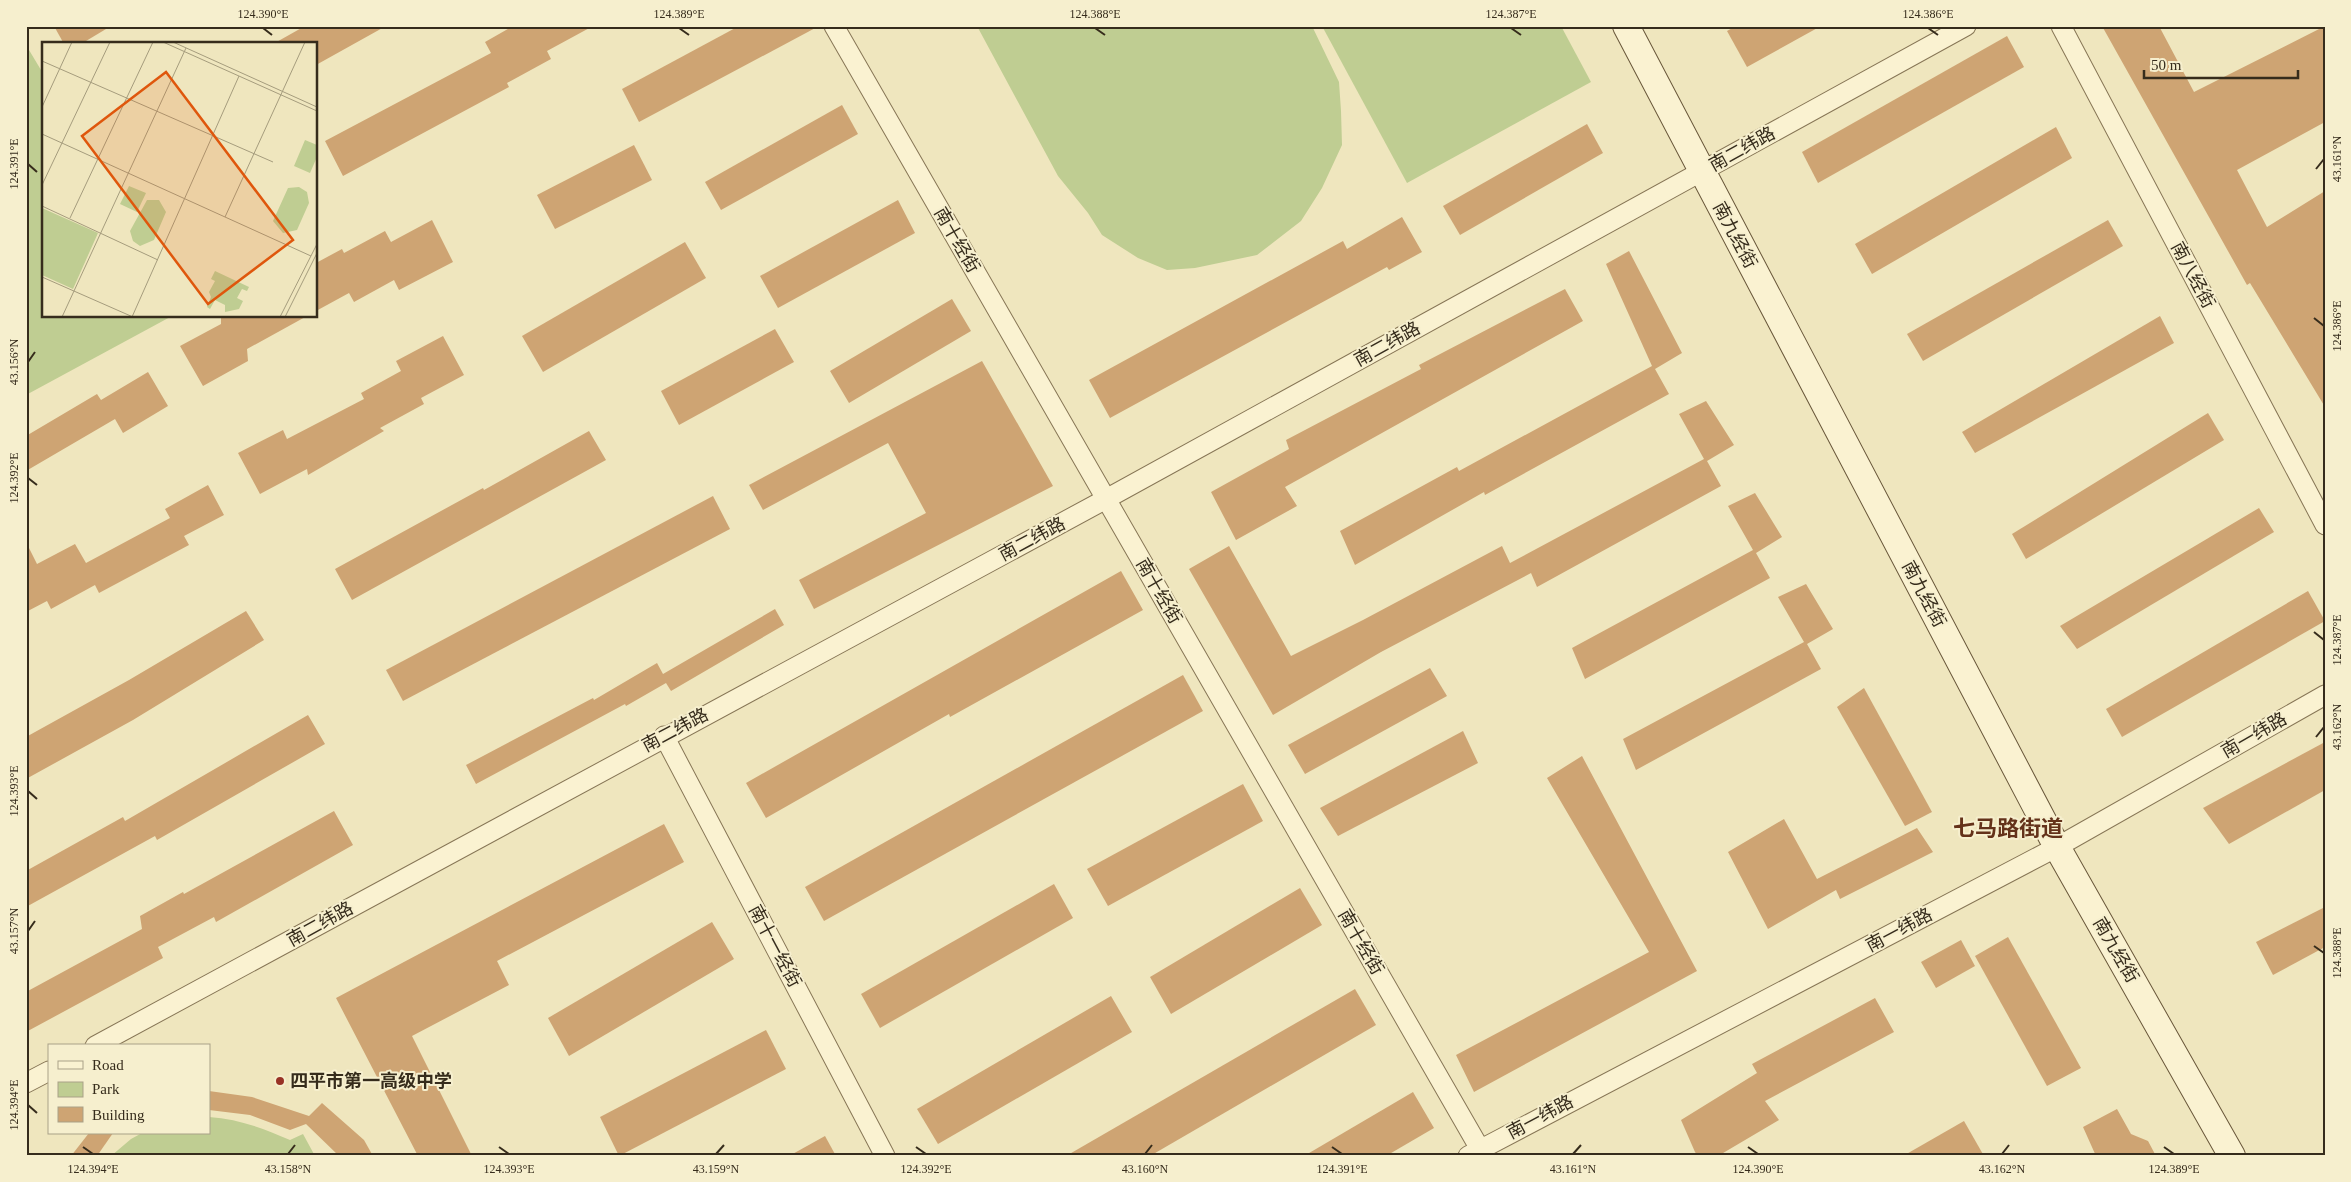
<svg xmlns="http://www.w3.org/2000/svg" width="2351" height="1182" font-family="'Times New Roman','Noto Sans SC',serif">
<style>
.green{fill:#bfcd92}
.building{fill:#cea473}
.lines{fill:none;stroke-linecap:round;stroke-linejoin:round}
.minor-casing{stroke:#877656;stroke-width:21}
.secondary-casing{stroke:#69573a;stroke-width:28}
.minor{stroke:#faf2d1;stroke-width:19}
.secondary{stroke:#faf2d1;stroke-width:26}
.ticks{fill:none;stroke:#362c1c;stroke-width:2}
.poi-dot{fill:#983225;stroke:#f6efce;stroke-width:2}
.labels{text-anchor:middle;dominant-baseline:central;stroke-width:4;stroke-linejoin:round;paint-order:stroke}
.street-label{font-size:18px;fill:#362c1c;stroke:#f6efce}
.poi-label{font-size:18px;font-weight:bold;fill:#362c1c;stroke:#f6efce;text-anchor:start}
.district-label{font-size:22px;font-weight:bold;fill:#64321a;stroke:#f6efce}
.inset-road{fill:none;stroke:#a59c7d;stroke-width:1}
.view{fill:#df570d;fill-opacity:0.15;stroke:#df570d;stroke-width:2.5}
.inset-edge{fill:none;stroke:#362c1c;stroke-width:2.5}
.neatline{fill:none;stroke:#362c1c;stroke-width:2}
.ticks-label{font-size:12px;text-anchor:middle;fill:#362c1c}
</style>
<rect width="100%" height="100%" fill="#efe6be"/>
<g class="green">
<polygon points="977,26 1312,26 1339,82 1341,111 1342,145 1322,188 1301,221 1257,255 1195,268 1167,270 1138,258 1102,235 1088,213 1058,176"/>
<polygon points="1322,26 1561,26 1591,82 1407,183"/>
<polygon points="26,45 44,75 44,316 172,316 26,395"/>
<path d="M 209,1117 C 238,1119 263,1128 290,1140 L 303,1134 L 315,1156 L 111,1156 L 131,1139 L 142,1133 L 209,1133 Z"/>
</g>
<g class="building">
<polygon points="54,26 111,26 81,44 64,44"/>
<polygon points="305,26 386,26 316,65 316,44 273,44"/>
<polygon points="513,26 593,26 547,51 551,59 507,83 509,87 343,176 325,141 491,53 485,42"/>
<polygon points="739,26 819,26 639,122 622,89"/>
<polygon points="1736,26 1821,26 1747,67 1727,31"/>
<polygon points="2102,26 2159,26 2194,92 2325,26 2325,122 2237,170 2267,227 2325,191 2325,407 2250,283 2247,285"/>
<polygon points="2007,36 2024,67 1818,183 1802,152"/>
<polygon points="842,105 858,134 721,210 705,182"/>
<polygon points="1587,124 1603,153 1460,235 1443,206"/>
<polygon points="2056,127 2072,158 1872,274 1855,244"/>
<polygon points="634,145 652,180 555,229 537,195"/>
<polygon points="898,200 915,233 778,308 760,276"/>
<polygon points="1402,217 1422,252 1389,270 1387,267 1110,418 1089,380 1343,241 1347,249"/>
<polygon points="432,220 453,262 399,290 394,280 354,302 349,293 316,311 316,263 342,249 344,253 385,231 391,242"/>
<polygon points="2108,220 2123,246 1923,361 1907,334"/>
<polygon points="685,242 706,278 543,372 522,336"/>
<polygon points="1629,251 1682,353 1655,369 1669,394 1485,495 1484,492 1355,565 1340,531 1457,467 1459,471 1652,366 1606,264"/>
<polygon points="1565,289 1583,321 1285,487 1297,506 1236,540 1211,492 1289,449 1286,440 1421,369 1419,365"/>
<polygon points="952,299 971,331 849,403 830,371"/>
<polygon points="221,316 307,316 247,349 248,361 203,386 180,346 221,324"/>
<polygon points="2160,316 2174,343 1975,453 1962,432"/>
<polygon points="775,329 794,362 679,425 661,391"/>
<polygon points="443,336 464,375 421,398 424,404 380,428 384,431 308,475 307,469 260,494 238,453 283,430 287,439 364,399 361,393 401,371 396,361"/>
<polygon points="982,361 1053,486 814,609 799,580 926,513 888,443 763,510 749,485"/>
<polygon points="148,372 168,406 123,433 115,419 26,471 26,436 97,394 101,400"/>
<polygon points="1706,401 1734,445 1707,461 1721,486 1537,587 1531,573 1381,652 1273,715 1189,569 1229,546 1291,656 1363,620 1502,546 1510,563 1704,459 1679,414"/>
<polygon points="2208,413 2224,440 2026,559 2012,534"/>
<polygon points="589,431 606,460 352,600 335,569 483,488 484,490"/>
<polygon points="208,485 224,515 184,536 189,545 99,593 95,585 51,609 47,601 26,612 26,542 37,564 75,544 86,563 170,518 165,509"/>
<polygon points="1755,493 1782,537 1756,553 1770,578 1585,679 1572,648 1753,550 1728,506"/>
<polygon points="713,496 730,529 403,701 386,670"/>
<polygon points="2259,508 2274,532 2077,649 2060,626"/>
<polygon points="1121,571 1143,610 950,717 949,714 766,818 746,783"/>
<polygon points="1806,584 1833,629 1807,644 1821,669 1636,770 1623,739 1804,642 1778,597"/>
<polygon points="2308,591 2325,621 2122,737 2106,709"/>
<polygon points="775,609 784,625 671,691 666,683 626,706 625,704 476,784 466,765 593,698 594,700 657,663 663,674"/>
<polygon points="246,611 264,640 133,720 26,779 26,737 129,680"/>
<polygon points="1430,668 1447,696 1305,774 1288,745"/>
<polygon points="1183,675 1203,711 824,921 805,887"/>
<polygon points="1864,688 1932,812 1905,826 1837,707"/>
<polygon points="308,715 325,744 157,840 155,836 26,907 26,871 123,817 125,821"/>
<polygon points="1463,731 1478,763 1338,836 1320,808"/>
<polygon points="2325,742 2325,790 2229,844 2203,808"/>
<polygon points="1582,756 1697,971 1474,1092 1456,1055 1649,952 1547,778"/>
<polygon points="1243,784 1263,821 1108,906 1087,869"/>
<polygon points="334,811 353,845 216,922 214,917 158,947 163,958 26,1032 26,992 142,929 140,916 183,892 184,894"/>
<polygon points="1784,819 1817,879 1917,828 1933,852 1840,899 1836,890 1768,929 1728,852"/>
<polygon points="664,824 684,862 497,961 509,985 412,1036 472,1156 418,1156 336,998"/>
<polygon points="1054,884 1073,918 880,1028 861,994"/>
<polygon points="1300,888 1322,925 1171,1014 1150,977"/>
<polygon points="2325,907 2325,947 2273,975 2256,942"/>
<polygon points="712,922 734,959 569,1056 548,1018"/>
<polygon points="2008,937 2081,1068 2047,1086 1975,956"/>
<polygon points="1961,940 1975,966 1936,988 1921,962"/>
<polygon points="1355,989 1376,1025 1150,1156 1066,1156"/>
<polygon points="1111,996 1132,1032 938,1144 917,1109"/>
<polygon points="1875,998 1894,1032 1765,1101 1779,1120 1718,1156 1698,1156 1695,1152 1681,1120 1757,1073 1752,1064"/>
<polygon points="766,1030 786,1069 619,1156 600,1117"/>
<polygon points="209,1091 252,1097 309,1116 322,1103 364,1140 373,1156 339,1156 306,1124 290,1130 250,1115 209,1110"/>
<polygon points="1413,1092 1434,1128 1386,1156 1304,1156"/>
<polygon points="2117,1109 2131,1134 2148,1141 2156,1156 2096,1156 2083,1127"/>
<polygon points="1964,1121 1984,1156 1903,1156"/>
<polygon points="89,1133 113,1133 97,1156 71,1156"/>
<polygon points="825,1136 836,1156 789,1156"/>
</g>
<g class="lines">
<g class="minor-casing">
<g id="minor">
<polyline points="834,26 1484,1156"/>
<polyline points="2061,26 2325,525"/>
<polyline points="664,736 885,1156"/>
<polyline points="95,1046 1106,499 1966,26"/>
<polyline points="26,1083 49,1071"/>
<polyline points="1468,1156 2057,847 2325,695"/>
</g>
</g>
<g class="secondary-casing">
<polyline id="secondary" points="1626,26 2057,847 2232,1156"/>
</g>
<use href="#minor" class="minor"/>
<use href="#secondary" class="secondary"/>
</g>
<path class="ticks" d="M 263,28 L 272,35M 679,28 L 689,35M 1095,28 L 1105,35M 1511,28 L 1521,35M 1928,28 L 1938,35M 28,164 L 37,172M 2316,169 L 2324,159M 2314,318 L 2324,326M 28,362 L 35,352M 28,478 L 37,485M 2314,632 L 2324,640M 2316,737 L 2324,727M 28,791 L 37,799M 28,931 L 35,921M 2314,946 L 2324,953M 28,1105 L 37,1113M 83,1147 L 93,1154M 499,1147 L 509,1154M 916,1147 L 926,1154M 1332,1147 L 1342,1154M 1748,1147 L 1758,1154M 2164,1147 L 2174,1154M 288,1154 L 295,1145M 716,1154 L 724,1145M 1145,1154 L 1152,1145M 1573,1154 L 1581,1145M 2002,1154 L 2009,1145"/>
<circle class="poi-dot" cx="280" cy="1081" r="5"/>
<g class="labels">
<g class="street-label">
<text transform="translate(1742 149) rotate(-29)">南二纬路</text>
<text transform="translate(1735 235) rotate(62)">南九经街</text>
<text transform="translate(957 240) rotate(60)">南十经街</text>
<text transform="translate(2193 275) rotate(62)">南八经街</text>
<text transform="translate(1387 344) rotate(-29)">南二纬路</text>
<text transform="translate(1032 539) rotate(-28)">南二纬路</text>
<text transform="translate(1159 591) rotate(60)">南十经街</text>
<text transform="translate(1924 594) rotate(62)">南九经街</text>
<text transform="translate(675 730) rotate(-28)">南二纬路</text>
<text transform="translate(2254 735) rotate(-30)">南一纬路</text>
<text transform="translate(320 924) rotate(-29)">南二纬路</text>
<text transform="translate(1899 930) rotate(-28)">南一纬路</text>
<text transform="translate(1361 942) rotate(60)">南十经街</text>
<text transform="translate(775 946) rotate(62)">南十一经街</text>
<text transform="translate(2116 950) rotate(60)">南九经街</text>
<text transform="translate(1540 1117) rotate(-28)">南一纬路</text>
</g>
<g class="poi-label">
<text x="290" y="1081">四平市第一高级中学</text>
</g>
<g class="district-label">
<text x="2008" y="828">七马路街道</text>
</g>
</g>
<g transform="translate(42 42)">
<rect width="275" height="275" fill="#efe6be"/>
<path d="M 263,98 L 275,103 L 275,115 L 268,131 L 252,124 ZM 87,144 L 104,151 L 95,170 L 78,162 ZM 257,145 L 265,150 L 267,161 L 255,188 L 241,191 L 231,179 L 246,146 ZM 105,158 L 117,158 L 124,170 L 112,198 L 98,204 L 91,199 L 88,189 ZM 0,166 L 56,191 L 31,247 L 0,233 ZM 173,229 L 207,245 L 205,249 L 200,247 L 195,256 L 201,259 L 197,267 L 183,270 L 183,263 L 173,258 L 168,267 L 165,265 L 169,255 L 167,250 L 173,239 L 169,237 Z" fill="#bfcd92"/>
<path class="inset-road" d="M 121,0 L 275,69M 131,0 L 275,65M 0,19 L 231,120M 0,65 L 30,0M 0,92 L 269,214M 0,143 L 68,0M 0,164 L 116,218M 183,175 L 263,0M 28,176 L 111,0M 0,235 L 91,275M 20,275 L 144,6M 90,275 L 197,34M 238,275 L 275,202M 243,275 L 275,211"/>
<path class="view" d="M 124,30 L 251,198 L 166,262 L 40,94 Z"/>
<rect width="275" height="275" class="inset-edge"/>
</g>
<rect width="2351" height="1182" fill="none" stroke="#f6efce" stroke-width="55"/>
<rect x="48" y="1044" width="162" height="90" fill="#f6efce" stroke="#a9a187"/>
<rect x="58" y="1061" width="25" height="8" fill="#faf2d1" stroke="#a9a187"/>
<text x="92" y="1070" font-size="15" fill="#362c1c">Road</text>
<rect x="58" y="1082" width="25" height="15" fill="#bfcd92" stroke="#a9a187"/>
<text x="92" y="1094" font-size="15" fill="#362c1c">Park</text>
<rect x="58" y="1107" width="25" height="15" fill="#cea473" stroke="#a9a187"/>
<text x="92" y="1120" font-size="15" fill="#362c1c">Building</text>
<path d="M2144 70v8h154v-8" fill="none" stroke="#362c1c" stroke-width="2.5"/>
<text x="2151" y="70" font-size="15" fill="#362c1c" stroke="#f6efce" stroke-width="4" paint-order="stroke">50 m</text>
<rect x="28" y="28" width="2296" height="1126" class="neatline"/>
<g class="ticks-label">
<text x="263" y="18">124.390°E</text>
<text x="679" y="18">124.389°E</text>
<text x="1095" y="18">124.388°E</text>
<text x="1511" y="18">124.387°E</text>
<text x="1928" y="18">124.386°E</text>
<text transform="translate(2337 159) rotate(-90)" y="4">43.161°N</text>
<text transform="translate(14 164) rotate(-90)" y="4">124.391°E</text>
<text transform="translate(2337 326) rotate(-90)" y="4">124.386°E</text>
<text transform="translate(14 362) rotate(-90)" y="4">43.156°N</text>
<text transform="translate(14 478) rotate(-90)" y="4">124.392°E</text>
<text transform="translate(2337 640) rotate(-90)" y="4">124.387°E</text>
<text transform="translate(2337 727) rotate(-90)" y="4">43.162°N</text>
<text transform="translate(14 791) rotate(-90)" y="4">124.393°E</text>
<text transform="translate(14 931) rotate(-90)" y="4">43.157°N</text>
<text transform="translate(2337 953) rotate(-90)" y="4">124.388°E</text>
<text transform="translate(14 1105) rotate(-90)" y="4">124.394°E</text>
<text x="93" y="1173">124.394°E</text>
<text x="288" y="1173">43.158°N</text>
<text x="509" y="1173">124.393°E</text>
<text x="716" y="1173">43.159°N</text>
<text x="926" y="1173">124.392°E</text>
<text x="1145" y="1173">43.160°N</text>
<text x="1342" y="1173">124.391°E</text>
<text x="1573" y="1173">43.161°N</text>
<text x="1758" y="1173">124.390°E</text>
<text x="2002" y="1173">43.162°N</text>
<text x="2174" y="1173">124.389°E</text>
</g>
</svg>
